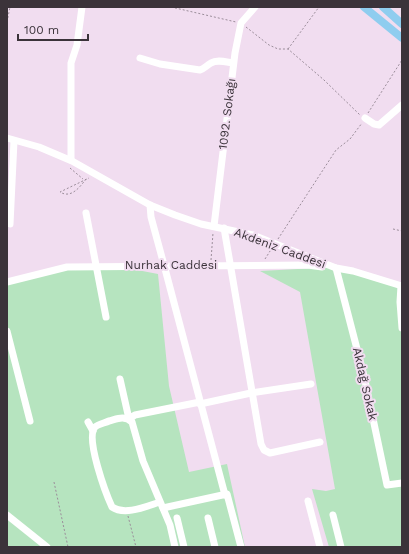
<svg xmlns="http://www.w3.org/2000/svg" width="409" height="554" font-family="'Work Sans',sans-serif">
<style>
.green{fill:#b6e4bf}
.lines{fill:none;stroke-linecap:round;stroke-linejoin:round}
.path{stroke:#9b8d9a;stroke-width:1;stroke-dasharray:2 2;stroke-linecap:butt}
.minor{stroke:#fff;stroke-width:7}
.major{stroke:#8fcdef;stroke-width:8}
.labels{text-anchor:middle;dominant-baseline:central;stroke-width:4;stroke-linejoin:round;paint-order:stroke}
.street-label{font-size:12px;fill:#3b333a;stroke:#f1ddf0}
</style>
<rect width="100%" height="100%" fill="#f1ddf0"/>
<g class="green">
<polygon points="336,267 401,285 402,547 329,547 312,489 326,491 335,489 300,292 260,271"/>
<polygon points="55,269 132,269 158,274 169,386 189,472 227,464 245,547 7,547 7,282"/>
</g>
<g class="lines">
<g class="path">
<polyline points="171,7 236,22"/>
<polyline points="7,22 10,7"/>
<polyline points="246,27 269,45 278,49 288,49 324,80 360,115"/>
<polyline points="288,49 319,7"/>
<polyline points="7,64 7,74"/>
<polyline points="368,113 402,60"/>
<polyline points="70,168 83,179"/>
<path d="M 86,179 C 80,187 71,199 60,192 L 89,178"/>
<polyline points="393,229 402,231"/>
<polyline points="278,239 336,150 350,139 362,123"/>
<polyline points="265,259 272,248"/>
<polyline points="211,260 213,233"/>
<polyline points="54,482 68,547"/>
<polyline points="128,516 136,547"/>
</g>
<g class="minor">
<path d="M 140,58 L 160,64 L 200,70 C 205,68 206,66 211,63 C 217,59 226,62 233,63"/>
<polyline points="365,118 374,124 379,125 402,105"/>
<polyline points="7,138 39,147 72,161 150,205 175,215 201,224 253,235 336,268 353,271 402,286"/>
<polyline points="71,160 71,63 77,45 82,7"/>
<polyline points="150,205 151,217 164,265 225,495"/>
<polyline points="86,213 106,317"/>
<polyline points="10,224 14,141"/>
<polyline points="214,226 235,53 241,23 255,7"/>
<polyline points="224,228 261,444 264,450 270,453 320,442"/>
<polyline points="336,268 364,376 387,485 402,483"/>
<polyline points="7,282 67,267 308,265 322,267"/>
<polyline points="401,286 400,302 402,328"/>
<polyline points="7,331 30,421"/>
<polyline points="120,379 129,419 135,415 200,402"/>
<polyline points="200,404 251,393 311,384"/>
<polyline points="88,422 93,431"/>
<polyline points="308,501 320,547"/>
<path d="M 160,502 C 147,506 125,516 112,507 C 106,494 85,438 95,427 C 98,424 105,423 109,421 C 117,419 124,415 132,422 L 143,461 L 170,525 L 175,547"/>
<polyline points="163,508 227,494 241,547"/>
<polyline points="7,515 47,547"/>
<polyline points="333,515 341,547"/>
<polyline points="177,518 184,547"/>
<polyline points="208,518 215,547"/>
</g>
<g class="major">
<polyline points="364,7 402,38"/>
<polyline points="383,7 402,24"/>
</g>
</g>
<g class="labels">
<g class="street-label">
<text transform="translate(227 114) rotate(-83)">1092. Sokağı</text>
<text transform="translate(280 248) rotate(20)">Akdeniz Caddesi</text>
<text x="171" y="265">Nurhak Caddesi</text>
<text transform="translate(365 384) rotate(77)">Akdağ Sokak</text>
</g>
</g>
<rect width="409" height="554" fill="none" stroke="#3b333a" stroke-width="16"/>
<path d="M18 34v6h70v-6" fill="none" stroke="#3b333a" stroke-width="2"/>
<text x="24" y="34" font-size="12" fill="#3b333a" stroke="#f1ddf0" stroke-width="3" paint-order="stroke">100 m</text>
</svg>
